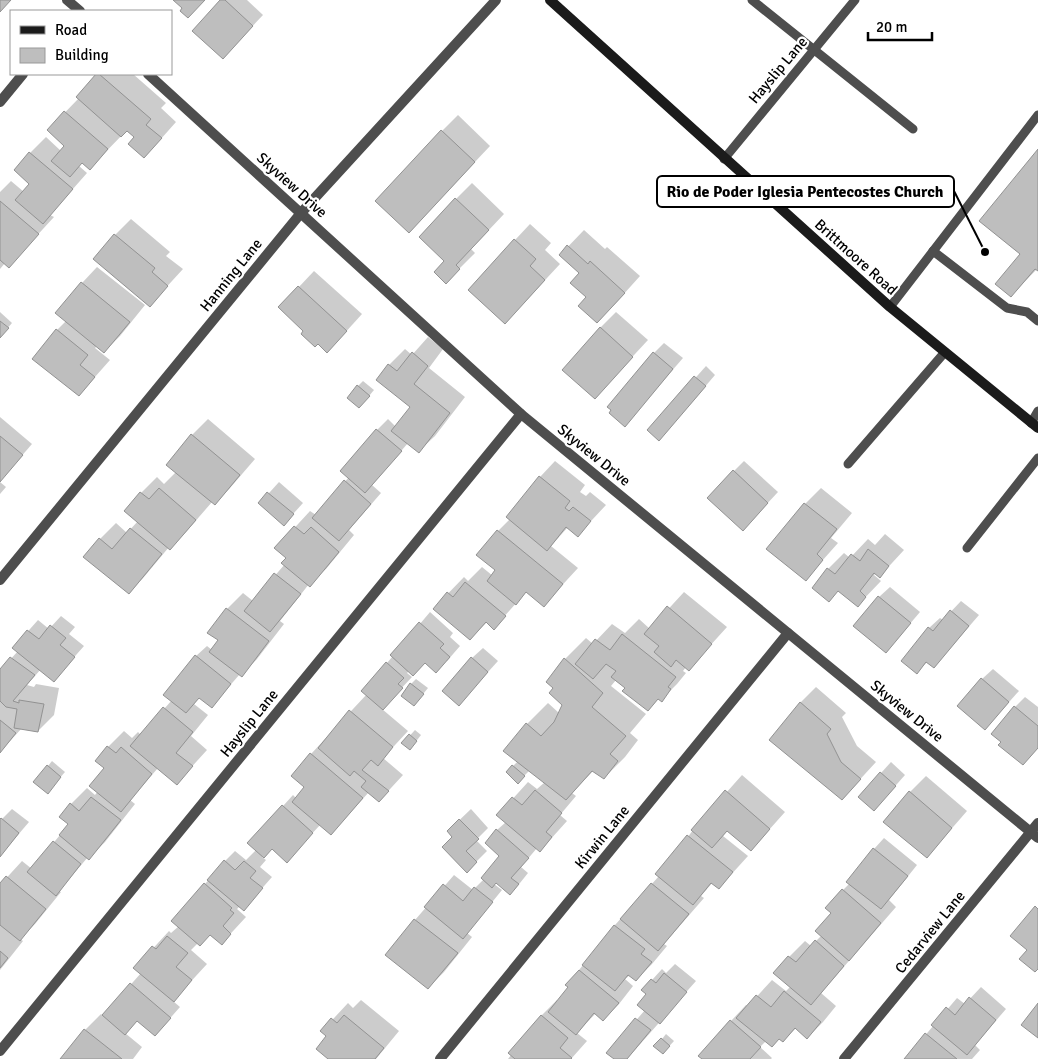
<svg xmlns="http://www.w3.org/2000/svg" width="1038" height="1059" font-family="Signika,sans-serif">
<style>
.shadow{fill:#0003}
.building{fill:#bebebe;stroke:#929292}
.lines{fill:none;stroke-linecap:round;stroke-linejoin:round}
.service{stroke:#4e4e4e;stroke-width:9}
.minor{stroke:#4e4e4e;stroke-width:10}
.secondary{stroke:#1b1b1b;stroke-width:10}
.labels{text-anchor:middle;dominant-baseline:central;stroke-width:4.5;stroke-linejoin:round;paint-order:stroke}
.street-label{font-size:15px;fill:#000;stroke:#fff}
.leader{fill:none;stroke:#000;stroke-width:2}
.callout-dot{fill:#000;stroke:#fff;stroke-width:2}
.callout{fill:#fff;stroke:#000;stroke-width:2}
.callout-label{font-size:16px;text-anchor:middle;font-weight:bold;fill:#000}
</style>
<rect width="100%" height="100%" fill="#fff"/>
<g class="shadow">
<polygon points="222,0 247,0 263,15 233,47"/>
<polygon points="98,74 133,74 166,103 161,108 176,122 160,140 136,137 127,130 90,168 83,162 79,166 87,173 50,215 54,217 9,266 5,263 0,269 0,192 11,181 24,192 31,184 30,153 46,137 61,151 66,146 48,130 79,98 78,97"/>
<polygon points="458,115 490,146 425,215 442,131"/>
<polygon points="1038,151 1038,270 1037,269 1011,296 1021,254"/>
<polygon points="472,183 504,214 471,249 475,253 446,282 446,261 456,199"/>
<polygon points="131,219 170,252 166,256 183,269 150,305 115,235"/>
<polygon points="530,224 551,243 545,250 560,264 521,306 515,240"/>
<polygon points="584,230 605,249 607,247 640,276 613,306 588,297 581,273 560,255"/>
<polygon points="97,267 145,305 120,336 104,352 97,346 95,348 110,360 79,395 57,330 66,321 82,283"/>
<polygon points="314,271 362,314 343,335 305,331 280,307"/>
<polygon points="0,312 12,323 0,337"/>
<polygon points="616,312 648,340 595,397 600,328"/>
<polygon points="428,337 443,349 429,368 465,397 435,436 419,451 408,443 372,485 381,493 349,530 354,535 326,569 309,584 280,621 284,624 257,659 242,675 240,674 212,706 200,697 194,704 208,715 191,736 207,750 177,783 158,768 130,800 135,804 105,842 89,858 88,857 59,891 61,892 35,924 20,939 23,941 0,970 0,885 22,861 32,869 69,824 71,804 87,788 95,795 98,791 106,768 108,747 124,731 132,738 138,732 141,735 172,700 196,656 207,646 212,650 219,640 227,609 243,593 253,601 285,564 288,558 276,548 310,511 316,515 349,477 341,471 377,430 388,419 396,427 412,407 389,365 405,349 412,355"/>
<polygon points="664,343 683,358 625,425 654,353"/>
<polygon points="706,366 715,375 669,429 649,430"/>
<polygon points="363,381 374,390 364,402 358,386"/>
<polygon points="0,417 32,444 0,481"/>
<polygon points="208,419 255,459 230,488 215,504 212,502 186,532 170,548 169,547 144,577 129,593 100,539 116,523 127,533 138,521 141,493 157,477 164,484 176,472 192,435"/>
<polygon points="555,461 585,485 580,492 586,496 590,492 606,505 578,535 568,527 551,546 578,568 544,605 527,591 494,628 487,622 470,639 434,608 464,577 468,581 482,567 493,576 497,570 498,531 510,519 540,477"/>
<polygon points="744,461 778,492 753,519 734,471"/>
<polygon points="0,482 6,487 0,494"/>
<polygon points="279,482 303,503 284,524 260,503"/>
<polygon points="821,488 852,513 831,538 838,543 806,579 768,549 805,504"/>
<polygon points="885,534 904,550 880,576 876,573 874,575 881,581 858,605 828,569 844,553 850,558 868,539 875,545"/>
<polygon points="890,587 920,612 886,652 879,597"/>
<polygon points="684,592 727,627 689,669 686,667 683,671 686,673 677,684 661,700 659,698 648,710 627,688 616,680 611,686 646,714 630,733 638,740 625,757 604,778 594,770 572,793 576,796 560,815 567,821 540,851 537,848 521,867 528,873 520,883 510,893 497,882 494,884 502,890 467,933 472,937 444,972 428,988 387,955 415,920 454,875 473,890 484,879 501,856 497,830 506,822 498,815 528,782 537,789 545,782 530,770 518,782 507,772 518,761 505,751 527,724 548,703 559,713 563,704 555,688 565,659 586,638 593,644 612,624 625,633 639,619 650,629"/>
<polygon points="961,601 979,615 934,667 927,662 917,672 903,661 929,628 940,618 943,620"/>
<polygon points="430,612 453,633 450,637 460,646 447,661 425,662 409,671 407,673 412,677 382,709 408,731 383,758 403,775 379,801 369,792 331,834 320,825 297,850 272,848 262,857 266,860 260,867 272,877 244,909 240,906 237,909 246,917 222,943 211,934 198,943 191,950 207,964 173,1001 180,1007 165,1024 138,1020 125,1033 142,1047 133,1059 62,1059 85,1030 101,1014 103,1016 141,973 135,968 169,931 171,933 179,926 205,884 225,861 235,851 246,860 256,850 283,806 293,795 296,798 306,787 311,754 367,694 387,663"/>
<polygon points="61,616 75,627 69,634 84,646 54,680 41,669 27,685 34,687 36,684 59,688 54,715 38,731 22,728 0,752 0,671 18,651 14,647 38,620 49,629"/>
<polygon points="483,648 498,661 459,704 472,658"/>
<polygon points="993,669 1019,691 985,729 982,679"/>
<polygon points="416,679 428,688 419,699 411,684"/>
<polygon points="816,687 846,713 842,717 857,746 876,762 842,799 800,703"/>
<polygon points="1025,697 1038,707 1038,748 1023,764 1015,707"/>
<polygon points="415,730 421,735 414,744 403,743"/>
<polygon points="52,761 65,772 52,787 48,766"/>
<polygon points="891,762 905,775 874,810 881,773"/>
<polygon points="742,775 785,812 751,850 728,830 723,836 748,856 719,888 713,882 701,896 704,898 664,944 667,946 652,964 636,980 630,975 625,979 633,986 619,1004 603,1019 596,1013 577,1033 587,1041 571,1059 508,1059 541,1016 557,1000 558,1001 570,987 567,985 615,925 659,876 693,830"/>
<polygon points="926,776 967,811 927,857 910,792"/>
<polygon points="12,809 29,822 0,856 0,821"/>
<polygon points="471,809 488,828 476,840 487,851 467,871 454,837 448,831"/>
<polygon points="884,838 917,865 889,900 896,907 821,993 836,1006 823,1022 807,1038 796,1028 783,1041 780,1038 766,1041 760,1047 772,1058 771,1059 704,1059 731,1021 746,1005 748,1006 772,980 786,991 791,986 789,957 805,941 811,946 822,935 843,890 850,883 874,849"/>
<polygon points="675,964 696,981 627,1059 616,1059 608,1053 645,1010 652,980 662,969 666,973"/>
<polygon points="981,987 1006,1009 975,1045 980,1050 972,1059 905,1059 957,998 965,1004"/>
<polygon points="361,1000 399,1031 376,1059 330,1059 328,1036 322,1031 348,1003 353,1008"/>
<polygon points="666,1034 674,1041 663,1053 662,1039"/>
</g>
<g class="building">
<polygon points="0,0 11,0 0,12"/>
<polygon points="173,0 205,0 188,18 180,11 182,8"/>
<polygon points="220,0 225,0 253,26 223,59 192,31"/>
<polygon points="96,74 99,74 151,119 146,125 162,138 144,158 128,144 134,137 127,131 121,137 76,97"/>
<polygon points="64,111 108,149 90,170 82,163 70,177 51,161 64,146 47,130"/>
<polygon points="441,130 475,162 409,233 375,201"/>
<polygon points="1038,149 1038,271 1035,269 1011,297 995,284 1020,254 979,221"/>
<polygon points="29,152 73,189 43,224 15,200 29,184 14,170"/>
<polygon points="455,198 489,230 456,265 460,269 446,284 434,272 444,261 419,237"/>
<polygon points="0,201 39,234 9,268 0,260"/>
<polygon points="114,234 155,268 152,272 168,286 150,307 93,259"/>
<polygon points="514,239 536,259 530,266 545,280 505,324 468,290"/>
<polygon points="567,245 588,264 590,261 625,293 597,323 578,306 586,297 570,283 579,273 559,255"/>
<polygon points="81,282 130,322 104,353 55,313"/>
<polygon points="298,286 347,331 327,353 318,344 315,347 301,334 303,331 278,307"/>
<polygon points="0,321 9,328 0,338"/>
<polygon points="600,327 633,357 595,399 562,370"/>
<polygon points="56,329 88,355 80,365 95,377 79,396 32,359"/>
<polygon points="412,352 428,366 414,384 450,413 419,453 391,431 410,407 376,380 388,364 397,371"/>
<polygon points="653,352 673,369 625,427 609,413 611,410 607,407"/>
<polygon points="694,376 706,386 659,441 647,430"/>
<polygon points="357,385 370,396 359,408 347,398"/>
<polygon points="376,429 402,451 365,493 340,471"/>
<polygon points="191,434 240,475 215,505 166,465"/>
<polygon points="0,436 23,455 0,482"/>
<polygon points="733,470 768,503 743,531 707,498"/>
<polygon points="539,476 570,501 565,508 569,511 573,507 591,521 578,537 566,527 547,551 506,517"/>
<polygon points="344,480 371,504 339,541 312,518"/>
<polygon points="159,488 196,520 170,550 124,511 140,492 149,499"/>
<polygon points="267,492 294,514 284,526 258,503"/>
<polygon points="804,503 837,529 817,554 823,560 806,581 766,549"/>
<polygon points="294,526 304,534 311,527 339,552 310,587 281,563 286,558 274,548"/>
<polygon points="130,528 162,554 129,594 83,557 99,538 112,549"/>
<polygon points="497,530 563,584 544,607 526,592 516,605 487,581 495,570 476,555"/>
<polygon points="868,549 889,566 880,578 874,573 860,591 866,597 858,607 838,591 829,602 812,588 827,568 835,574 851,554 860,561"/>
<polygon points="274,573 301,594 270,632 244,611"/>
<polygon points="465,582 506,616 494,630 486,622 470,640 433,609 447,592 453,597"/>
<polygon points="878,596 911,623 886,653 853,626"/>
<polygon points="667,606 712,644 689,671 676,660 671,667 654,652 659,646 644,634"/>
<polygon points="226,608 269,641 242,677 209,652 218,640 207,633"/>
<polygon points="950,610 969,626 934,668 926,662 917,674 901,661 928,627 933,631"/>
<polygon points="419,622 444,644 440,648 450,657 436,673 425,663 413,676 390,655"/>
<polygon points="50,625 66,638 60,645 75,657 54,682 12,648 27,630 39,639"/>
<polygon points="622,634 676,677 668,687 671,689 662,702 658,699 648,711 622,691 625,688 611,677 616,671 606,664 593,679 575,664 595,639 610,650"/>
<polygon points="195,655 231,684 212,708 199,698 186,713 163,695"/>
<polygon points="10,657 35,675 13,701 19,703 19,700 44,704 38,732 14,728 17,709 6,707 0,701 0,669"/>
<polygon points="471,657 488,672 459,706 442,691"/>
<polygon points="564,658 603,693 592,707 626,736 610,754 618,761 604,779 592,771 566,800 503,751 526,723 541,736 554,722 562,705 549,693 553,688 546,682"/>
<polygon points="386,662 404,678 398,684 403,688 383,710 361,691"/>
<polygon points="981,678 1009,702 985,730 957,706"/>
<polygon points="410,683 424,694 414,706 401,696"/>
<polygon points="800,702 831,729 827,734 841,762 861,779 842,800 769,740"/>
<polygon points="1014,706 1038,726 1038,748 1023,765 998,745 1001,742 991,734"/>
<polygon points="163,707 193,732 176,753 193,766 177,785 130,746"/>
<polygon points="349,710 393,747 378,766 371,760 362,770 389,791 379,802 361,787 366,781 354,771 350,776 318,748"/>
<polygon points="0,720 16,733 0,753"/>
<polygon points="409,734 417,741 410,750 401,743"/>
<polygon points="107,746 116,753 121,747 152,774 121,812 89,786 104,768 95,761"/>
<polygon points="310,753 363,798 331,835 292,802 304,787 291,776"/>
<polygon points="47,765 61,777 48,794 33,782"/>
<polygon points="512,765 525,776 518,784 506,772"/>
<polygon points="880,772 896,786 874,811 858,797"/>
<polygon points="535,790 562,813 546,832 552,837 540,852 496,815 512,797 522,805"/>
<polygon points="725,790 770,829 751,851 727,831 712,848 691,830"/>
<polygon points="909,791 952,828 927,858 883,822"/>
<polygon points="91,797 121,820 89,860 59,835 68,824 59,817 70,803 79,811"/>
<polygon points="282,805 313,833 287,863 272,849 264,858 247,843"/>
<polygon points="1,818 19,833 0,857 0,819"/>
<polygon points="459,819 479,839 466,851 477,862 467,873 442,847 452,837 447,831"/>
<polygon points="496,829 529,858 511,878 519,884 510,895 496,883 492,888 481,878 499,856 485,843"/>
<polygon points="687,835 733,872 719,889 711,883 693,905 655,874"/>
<polygon points="53,841 81,864 56,896 27,872"/>
<polygon points="873,848 908,876 881,909 846,882"/>
<polygon points="224,860 235,870 244,861 256,871 250,878 263,888 244,911 207,880"/>
<polygon points="6,876 46,909 20,941 0,925 0,883"/>
<polygon points="204,883 232,908 230,910 234,913 223,926 231,934 222,945 210,935 200,946 171,921"/>
<polygon points="651,883 689,914 658,951 620,919"/>
<polygon points="443,884 463,901 474,887 493,902 463,939 424,907"/>
<polygon points="842,889 881,923 849,961 815,931 831,913 825,908"/>
<polygon points="1035,906 1038,909 1038,969 1035,972 1019,959 1027,950 1010,936"/>
<polygon points="414,919 458,953 428,989 385,955"/>
<polygon points="614,925 645,949 641,954 652,962 636,981 628,975 615,991 582,965"/>
<polygon points="167,936 188,953 176,967 192,980 174,1002 133,968 152,946 156,949"/>
<polygon points="815,940 844,966 811,1005 773,973 788,956 796,962"/>
<polygon points="0,951 8,958 0,968"/>
<polygon points="579,970 619,1003 603,1021 594,1013 576,1035 548,1012 568,987 565,985"/>
<polygon points="664,973 687,992 660,1024 637,1005 646,994 641,990 651,979 656,983"/>
<polygon points="130,983 171,1018 155,1036 137,1021 125,1035 102,1015"/>
<polygon points="784,991 821,1022 807,1039 795,1028 783,1042 779,1039 772,1047 736,1018 756,995 771,1007"/>
<polygon points="969,997 996,1020 967,1055 931,1025 946,1007 955,1015"/>
<polygon points="1038,1003 1038,1038 1021,1025"/>
<polygon points="344,1015 384,1048 375,1059 328,1059 316,1049 326,1036 320,1031 331,1018 337,1023"/>
<polygon points="541,1015 568,1038 560,1048 572,1058 571,1059 515,1059 508,1053"/>
<polygon points="635,1018 651,1030 627,1059 614,1059 606,1053"/>
<polygon points="730,1020 761,1047 750,1059 702,1059 698,1056"/>
<polygon points="84,1029 122,1059 60,1059"/>
<polygon points="925,1033 957,1059 904,1059"/>
<polygon points="661,1038 670,1046 663,1054 653,1046"/>
</g>
<g class="lines">
<g class="service">
<polyline points="752,0 913,129"/>
<polyline points="724,159 855,0"/>
<polyline points="933,251 1007,308 1027,312 1038,321"/>
<polyline points="890,307 1038,115"/>
<polyline points="1031,423 1038,411"/>
<polyline points="848,464 945,352"/>
<polyline points="967,548 1038,458"/>
</g>
<g class="minor">
<polyline points="67,0 80,11"/>
<polyline points="148,74 521,414 1038,838"/>
<polyline points="0,102 23,74"/>
<polyline points="0,580 301,213 496,0"/>
<polyline points="0,1051 521,414"/>
<polyline points="440,1059 788,633"/>
<polyline points="844,1059 1038,823"/>
</g>
<polyline class="secondary" points="550,0 890,307 1038,428"/>
</g>
<g class="labels">
<g class="street-label">
<text transform="translate(778 70) rotate(-50)">Hayslip Lane</text>
<text transform="translate(292 185) rotate(42)">Skyview Drive</text>
<text transform="translate(856 257) rotate(42)">Brittmoore Road</text>
<text transform="translate(231 275) rotate(-51)">Hanning Lane</text>
<text transform="translate(594 455) rotate(39)">Skyview Drive</text>
<text transform="translate(907 711) rotate(39)">Skyview Drive</text>
<text transform="translate(249 723) rotate(-51)">Hayslip Lane</text>
<text transform="translate(602 837) rotate(-51)">Kirwin Lane</text>
<text transform="translate(930 932) rotate(-51)">Cedarview Lane</text>
</g>
</g>
<path class="leader" d="M985 252L954 191"/>
<circle class="callout-dot" cx="985" cy="252" r="5"/>
<rect class="callout" x="657" y="176" width="297" height="31" rx="5"/>
<g class="callout-label">
<text x="805" y="197">Rio de Poder Iglesia Pentecostes Church</text>
</g>
<rect x="10" y="10" width="162" height="65" fill="#ffffff" stroke="#999999"/>
<rect x="20" y="26" width="25" height="8" fill="#1b1b1b" stroke="#999999"/>
<text x="55" y="35" font-size="15" fill="#000000">Road</text>
<rect x="20" y="48" width="25" height="15" fill="#bebebe" stroke="#999999"/>
<text x="55" y="60" font-size="15" fill="#000000">Building</text>
<path d="M868 32v8h64v-8" fill="none" stroke="#000000" stroke-width="2.5"/>
<text x="876" y="32" font-size="15" fill="#000000" stroke="#ffffff" stroke-width="4" paint-order="stroke">20 m</text>
</svg>
